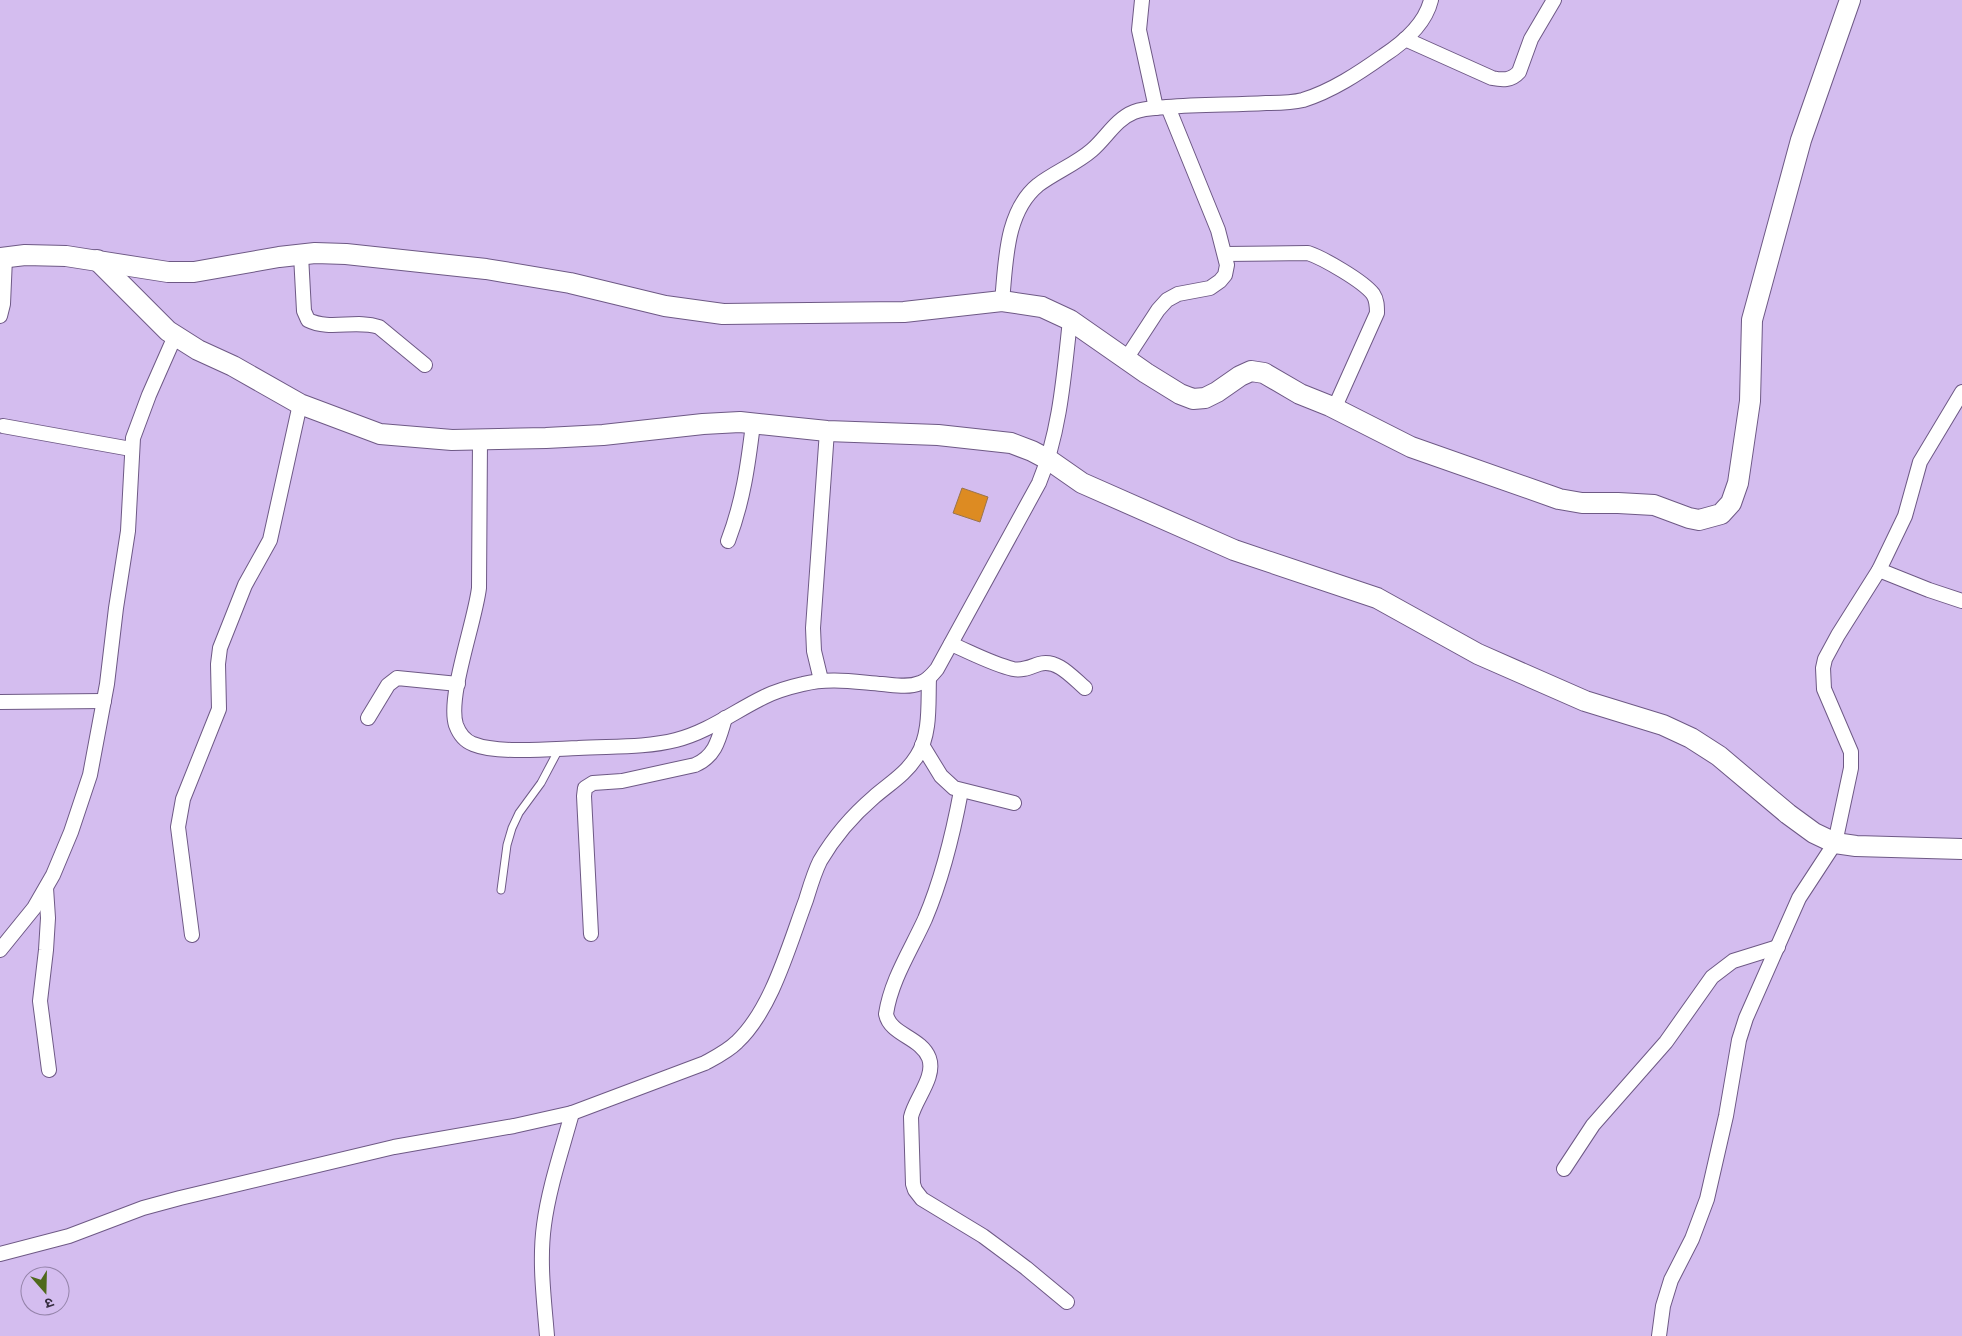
<svg xmlns="http://www.w3.org/2000/svg" width="1962" height="1336" font-family="'Varela Round','Noto Sans Devanagari',sans-serif">
<style>
.building{fill:#dd8b22;stroke:#9a744d}
.lines{fill:none;stroke-linecap:round;stroke-linejoin:round}
.lane-casing{stroke:#6e5985;stroke-width:9}
.street-casing{stroke:#6e5985;stroke-width:16}
.secondary-casing{stroke:#6e5985;stroke-width:22}
.lane{stroke:#fff;stroke-width:7}
.street{stroke:#fff;stroke-width:14}
.secondary{stroke:#fff;stroke-width:20}
</style>
<rect width="100%" height="100%" fill="#d4bdef"/>
<polygon class="building" points="962,488 988,497 980,522 953,513"/>
<g class="lines">
<g class="lane-casing">
<polyline id="lane" points="501,890 507,845 512,828 519,813 541,783 559,749"/>
</g>
<g class="street-casing">
<g id="street">
<polyline points="1142,0 1139,30 1156,108"/>
<path d="M 1405,39 L 1492,78 C 1502,80 1511,81 1519,72 L 1531,39 L 1554,0"/>
<path d="M 1225,254 L 1308,253 C 1323,258 1363,281 1373,294 C 1377,300 1377,306 1377,313 L 1334,409"/>
<path d="M 301,255 L 304,311 L 308,320 C 330,331 356,319 379,327 L 425,365"/>
<path d="M 1002,301 C 1006,263 1005,212 1038,185 C 1055,172 1076,164 1092,150 C 1106,138 1116,119 1134,112 C 1144,108 1156,108 1167,107 C 1200,104 1233,105 1266,103 C 1278,103 1291,103 1303,100 C 1332,91 1359,73 1383,56 C 1403,43 1425,25 1431,0"/>
<polyline points="0,316 3,304 5,258"/>
<polyline points="1126,359 1158,310 1167,300 1178,294 1210,288 1220,281 1225,275 1227,265 1218,230 1168,107"/>
<polyline points="3,426 131,449"/>
<path d="M 480,440 L 479,588 C 475,622 447,697 456,725 C 459,733 465,741 473,744 C 497,754 551,749 578,748 C 610,746 645,748 676,740 C 708,732 735,711 764,697 C 776,691 790,687 803,684 C 829,677 856,682 882,684 C 894,685 908,688 920,683 C 927,681 932,675 937,669 L 1039,483 C 1060,432 1064,375 1070,320"/>
<path d="M 728,541 C 743,502 748,465 753,424"/>
<polyline points="1879,570 1929,590 1962,601"/>
<path d="M 951,644 C 970,652 992,664 1013,669 C 1023,671 1030,667 1039,664 C 1057,658 1073,678 1085,688"/>
<polyline points="821,680 814,651 813,628 827,431"/>
<polyline points="0,702 104,701"/>
<polyline points="368,718 388,685 397,678 458,684"/>
<polyline points="922,745 941,776 954,788 1014,803"/>
<path d="M 961,791 C 953,834 942,879 925,919 C 911,950 891,980 886,1014 C 890,1035 921,1037 929,1058 C 936,1077 915,1099 911,1117 L 913,1184 L 915,1190 L 922,1199 L 983,1236 L 1026,1268 L 1067,1302"/>
<polyline points="46,888 48,918 46,950 40,1001 49,1070"/>
<path d="M 591,934 L 584,796 L 585,788 L 593,783 L 622,781 L 695,765 C 716,756 719,738 725,718"/>
<polyline points="192,935 178,827 183,799 219,709 218,664 220,648 245,585 270,540 300,404"/>
<polyline points="0,950 34,908 53,875 71,832 90,775 107,684 116,608 128,531 133,438 149,395 175,336"/>
<polyline points="1564,1169 1593,1125 1666,1042 1712,977 1733,961 1778,947"/>
<path d="M 0,1254 L 69,1236 L 143,1208 L 180,1198 L 394,1147 L 514,1126 L 572,1113 L 705,1063 C 716,1057 728,1051 737,1042 C 772,1009 789,945 806,900 C 810,887 814,873 820,861 C 834,837 853,815 874,797 C 889,784 906,774 917,756 C 931,734 928,703 929,678"/>
<path d="M 547,1336 C 544,1299 539,1262 544,1225 C 549,1187 562,1150 572,1113"/>
<polyline points="1659,1336 1663,1306 1671,1280 1692,1239 1707,1199 1726,1116 1739,1040 1746,1018 1799,898 1835,843 1851,768 1851,752 1824,689 1823,668 1825,659 1838,635 1879,570 1905,516 1920,462 1962,392"/>
</g>
</g>
<g class="secondary-casing">
<g id="secondary">
<polyline points="0,258 25,255 66,256 168,272 194,272 279,257 315,253 346,254 486,269 570,283 665,306 723,314 904,312 1002,301 1042,307 1070,320 1146,373 1180,394 1193,399 1205,398 1217,392 1240,376 1251,371 1264,373 1300,394 1330,406 1411,447 1559,499 1582,503 1618,503 1654,505 1689,518 1699,520 1721,514 1731,503 1738,483 1750,401 1752,320 1801,140 1850,0"/>
<polyline points="97,260 168,331 198,350 233,366 300,404 380,434 452,440 546,438 603,435 703,424 740,422 827,431 938,435 1011,443 1032,451 1049,460 1082,483 1234,550 1377,598 1478,654 1585,701 1663,725 1691,738 1719,756 1788,814 1814,833 1835,843 1856,846 1962,849"/>
</g>
</g>
<use href="#lane" class="lane"/>
<use href="#street" class="street"/>
<use href="#secondary" class="secondary"/>
</g>
<g transform="translate(45 1291) rotate(160)"><circle r="24" fill="#d4bdef" stroke="#9483a9"/>
<path d="M0-4L9 19L0 12L-9 19Z" fill="#4f691b"/>
<text y="-8" font-size="14" font-weight="bold" text-anchor="middle" fill="#352c3f">उ</text>
</g>
</svg>
